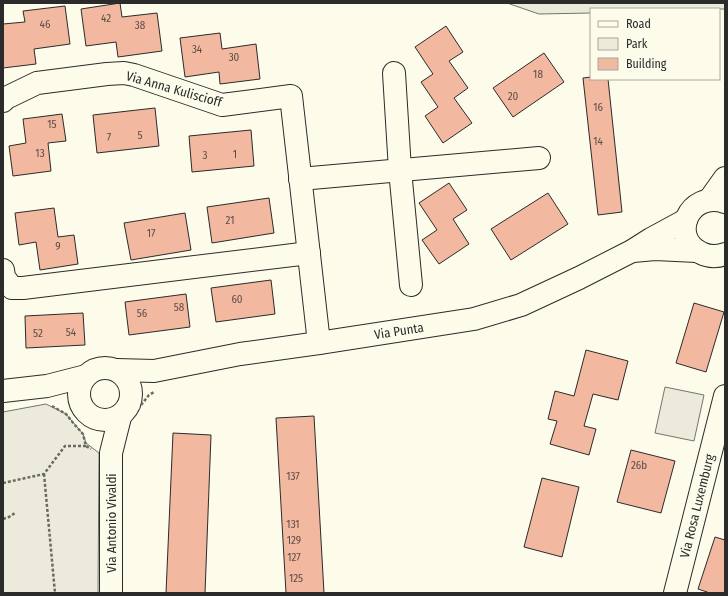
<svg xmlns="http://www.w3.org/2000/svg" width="728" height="596" font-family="'Fira Sans Condensed',sans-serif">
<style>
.green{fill:#ecebdb;stroke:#74746e}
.parking{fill:#eceadb;stroke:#74746e}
.building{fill:#f2b8a0;stroke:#2b2b2b}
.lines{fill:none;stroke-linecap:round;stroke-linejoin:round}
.minor-casing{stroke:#2b2b2b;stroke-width:24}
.path{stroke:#6a6964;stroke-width:2.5;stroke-dasharray:3 2;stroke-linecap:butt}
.minor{stroke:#fdfbea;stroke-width:22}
.labels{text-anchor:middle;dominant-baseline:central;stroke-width:3;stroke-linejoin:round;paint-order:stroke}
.number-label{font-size:11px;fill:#5d4e48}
.street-label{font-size:13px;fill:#2b2b2b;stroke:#fdfbea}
</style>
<rect width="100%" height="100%" fill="#fdfbea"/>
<g class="green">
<polygon points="507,3 725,3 725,9 591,9 591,13 539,14"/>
<polygon points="46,404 66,414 83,434 86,443 99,453 98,593 3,593 3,412"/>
</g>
<polygon class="parking" points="665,387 704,395 694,441 655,433"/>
<g class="building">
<polygon points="120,3 122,17 157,13 162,51 118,57 116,42 86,46 81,9"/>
<polygon points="65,6 70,44 34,49 36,64 3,68 3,24 25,22 23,11"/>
<polygon points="446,26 463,52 449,61 468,88 454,98 472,123 443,143 425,116 438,107 421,82 433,74 415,47"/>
<polygon points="220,33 222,49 256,44 260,79 220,84 219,72 185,77 180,38"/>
<polygon points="544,53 564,82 513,117 493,88"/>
<polygon points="591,77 591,79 608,79 622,212 598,215 583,78"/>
<polygon points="155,108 159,146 97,153 93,115"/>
<polygon points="62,114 66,141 48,143 51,171 13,176 9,146 26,143 23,119"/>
<polygon points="251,130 254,166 192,172 189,136"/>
<polygon points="449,183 467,210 453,219 469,244 439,264 422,240 437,230 419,203"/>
<polygon points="548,193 568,224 511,260 491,229"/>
<polygon points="269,198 274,233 212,243 207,207"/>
<polygon points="54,208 58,237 74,235 78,264 40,270 36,242 19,245 15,213"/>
<polygon points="185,213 191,250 131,260 124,223"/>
<polygon points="271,280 275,314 216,322 211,288"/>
<polygon points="186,294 190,327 129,335 125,302"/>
<polygon points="694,303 724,312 706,372 676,363"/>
<polygon points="83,313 85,345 26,348 25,316"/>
<polygon points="586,350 628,361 618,400 593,394 584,426 596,429 589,455 550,444 557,421 548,419 555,391 574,396"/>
<polygon points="314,416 324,593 286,593 276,418"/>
<polygon points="173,433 211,435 205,593 166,593"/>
<polygon points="631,450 675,461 661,513 617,502"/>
<polygon points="542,478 579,487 562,557 524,547"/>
<polygon points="715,537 725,540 725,593 710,593 698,589"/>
</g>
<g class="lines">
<g class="minor-casing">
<g id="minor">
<polyline points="394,73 400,170 411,285"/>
<polyline points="3,101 6,98 37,83 107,74 124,73 134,75 222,105 291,96 319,343"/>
<polyline points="300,179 539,158"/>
<polyline points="710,199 725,178"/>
<path d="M 725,202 C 688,190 669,238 701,253 C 709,257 717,257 725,254"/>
<polyline points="633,251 655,249 697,251"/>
<polyline points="3,270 4,277 12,288 23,288 309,253"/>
<circle cx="105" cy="394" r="26"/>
<polyline points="117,370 154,371 240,354 319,343 474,319 521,305 579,278 632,251 651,239 686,220"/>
<polyline points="3,391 47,386 86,376"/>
<polyline points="111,593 111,453 120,417"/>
<polyline points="675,593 725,396"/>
</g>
</g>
<g class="path">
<polyline points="52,406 66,414 74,424 83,434 86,446 91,449"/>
<polyline points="138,409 149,395 154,392"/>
<polyline points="44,474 55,593"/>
<polyline points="3,483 44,474 65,446 86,446"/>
<polyline points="3,519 9,517 15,513"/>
</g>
<use href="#minor" class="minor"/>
</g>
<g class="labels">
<g class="number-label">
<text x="106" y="18">42</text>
<text x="45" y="24">46</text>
<text x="140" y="25">38</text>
<text x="197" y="49">34</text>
<text x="234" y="57">30</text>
<text x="538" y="74">18</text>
<text x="513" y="96">20</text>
<text x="598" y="107">16</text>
<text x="52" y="124">15</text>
<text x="140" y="135">5</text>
<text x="109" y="137">7</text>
<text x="598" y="141">14</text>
<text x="40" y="153">13</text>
<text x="235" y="154">1</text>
<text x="205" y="155">3</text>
<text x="230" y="220">21</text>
<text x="151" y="233">17</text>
<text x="58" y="246">9</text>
<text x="237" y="299">60</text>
<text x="179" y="307">58</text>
<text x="142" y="313">56</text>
<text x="71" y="332">54</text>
<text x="38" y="333">52</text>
<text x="639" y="465">26b</text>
<text x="293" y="476">137</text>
<text x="293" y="524">131</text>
<text x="294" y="540">129</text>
<text x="294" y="557">127</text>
<text x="296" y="578">125</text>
</g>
<g class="street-label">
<text transform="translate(174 89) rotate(16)">Via Anna Kuliscioff</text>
<text transform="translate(399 331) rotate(-9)">Via Punta</text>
<text transform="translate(697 506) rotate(-76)">Via Rosa Luxemburg</text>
<text transform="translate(111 523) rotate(-90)">Via Antonio Vivaldi</text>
</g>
</g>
<rect width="728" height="596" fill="none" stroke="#2b2b2b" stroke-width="8"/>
<rect x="590" y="8" width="130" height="72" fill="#fdfbea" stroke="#a9a89e"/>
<rect x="598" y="21" width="20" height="6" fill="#fdfbea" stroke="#a9a89e"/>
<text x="626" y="28" font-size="12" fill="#2b2b2b">Road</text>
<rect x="598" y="38" width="20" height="12" fill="#ecebdb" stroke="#a9a89e"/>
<text x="626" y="48" font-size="12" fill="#2b2b2b">Park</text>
<rect x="598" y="58" width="20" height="12" fill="#f2b8a0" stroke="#a9a89e"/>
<text x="626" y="68" font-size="12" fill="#2b2b2b">Building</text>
</svg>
